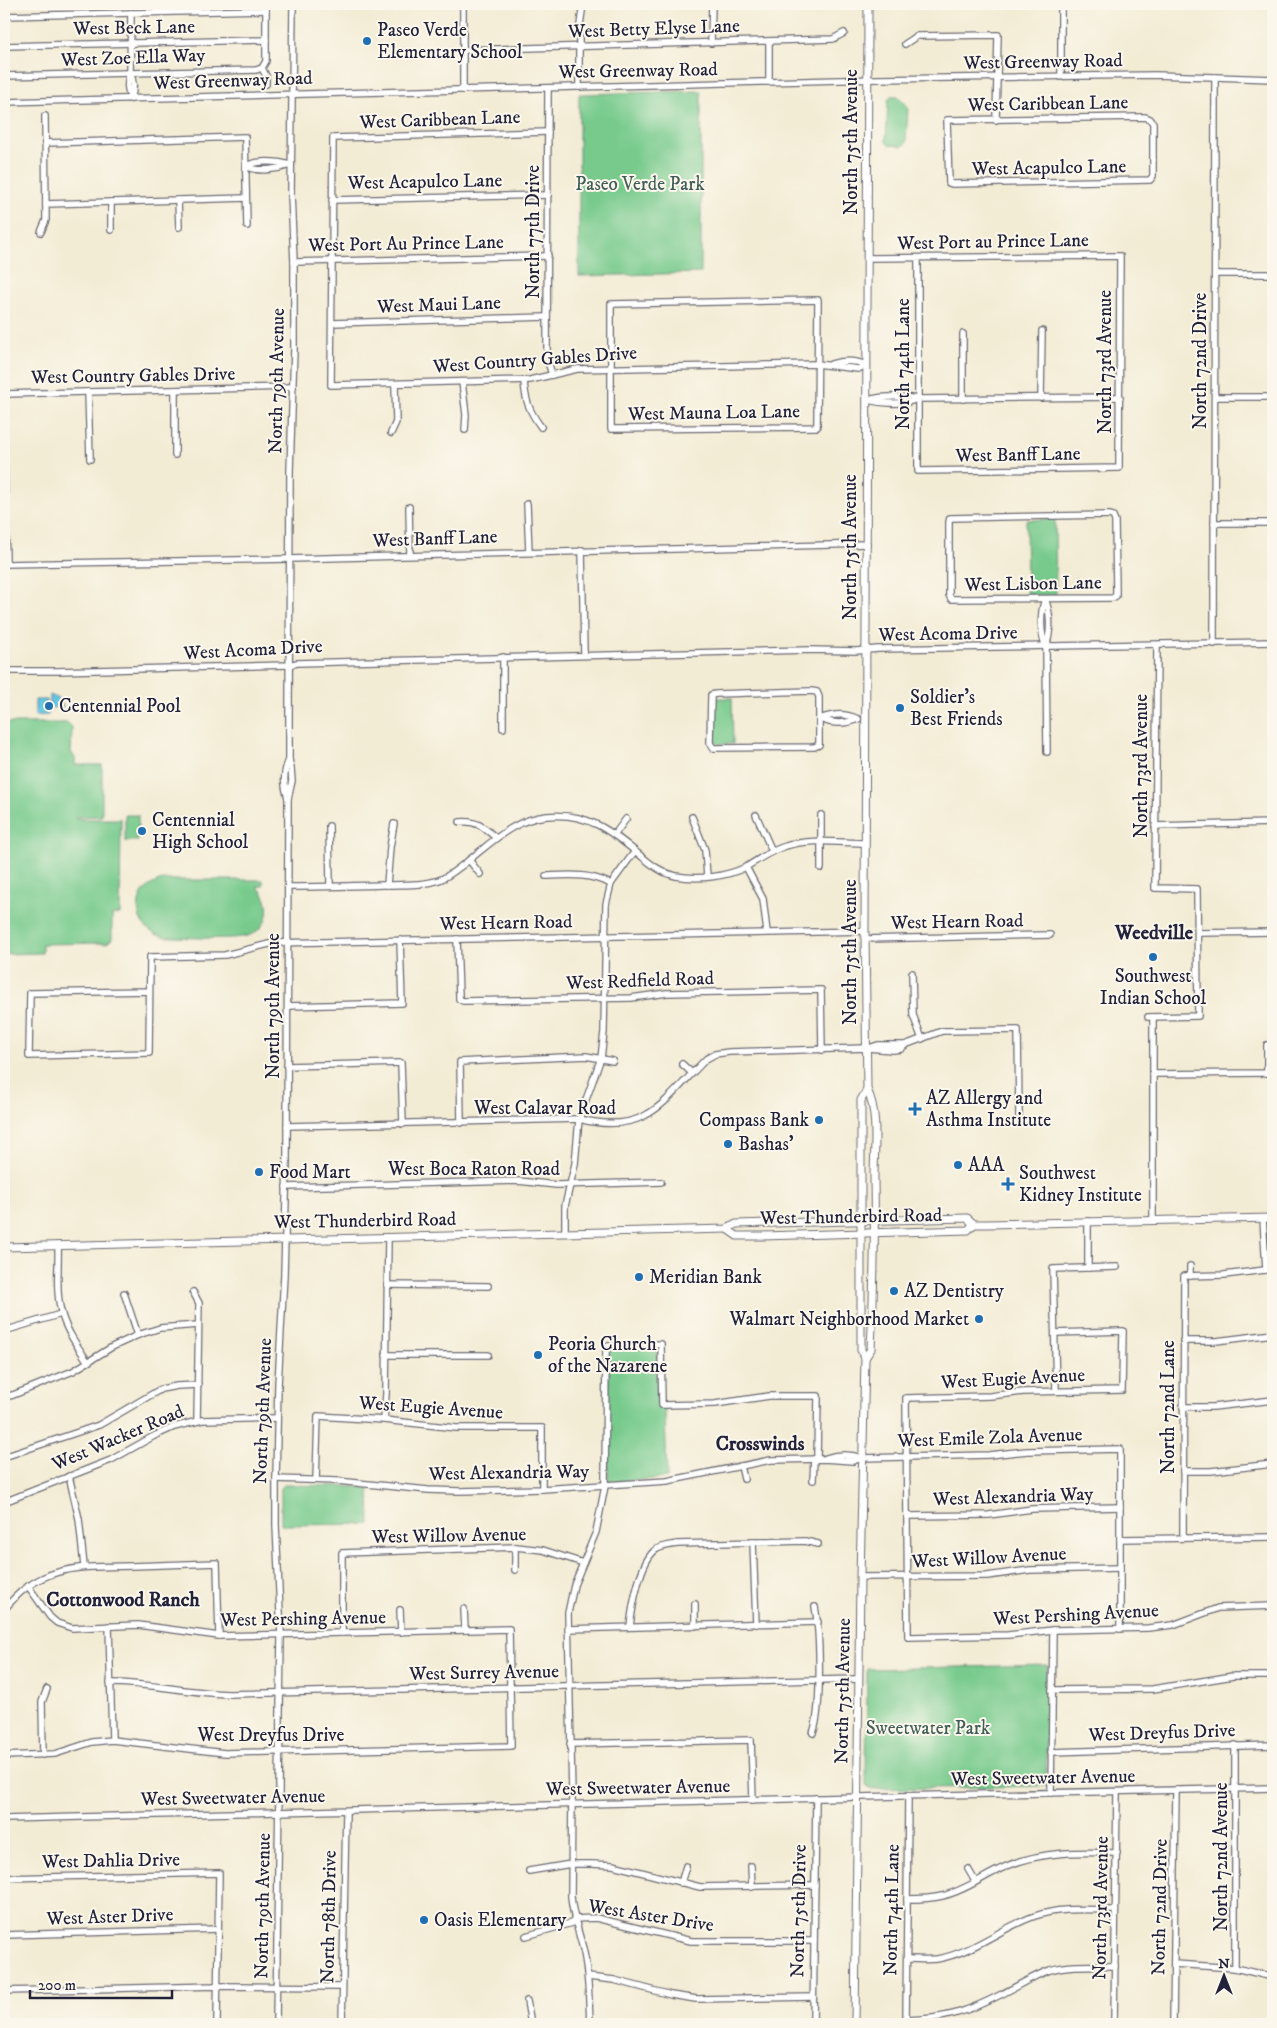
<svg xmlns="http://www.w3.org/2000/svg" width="1277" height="2028" font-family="'IM FELL DW Pica',serif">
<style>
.green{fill:#77ca8c;stroke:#4c7664}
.water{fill:#64c6e2;stroke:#43748e}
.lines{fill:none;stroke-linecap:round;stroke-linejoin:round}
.minor-casing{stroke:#6b6971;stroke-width:8}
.major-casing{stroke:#6b6971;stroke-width:9}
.minor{stroke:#fff;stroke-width:5.5}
.major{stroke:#fff;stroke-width:7}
.poi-dot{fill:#1f6fb2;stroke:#fbf7ec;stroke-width:2}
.labels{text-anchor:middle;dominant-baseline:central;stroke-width:4;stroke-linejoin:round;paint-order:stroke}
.street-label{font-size:19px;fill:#22223b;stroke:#fbf7ec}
.poi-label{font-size:19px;fill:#22223b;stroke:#fbf7ec;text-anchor:start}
.park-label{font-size:19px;fill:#405d57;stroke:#fbf7ec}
.neighbourhood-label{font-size:20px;font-weight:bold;fill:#22223b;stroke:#fbf7ec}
</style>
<rect width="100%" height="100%" fill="#fbf7ec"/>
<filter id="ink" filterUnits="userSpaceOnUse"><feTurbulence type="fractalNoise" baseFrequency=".02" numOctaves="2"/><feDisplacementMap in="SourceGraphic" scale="10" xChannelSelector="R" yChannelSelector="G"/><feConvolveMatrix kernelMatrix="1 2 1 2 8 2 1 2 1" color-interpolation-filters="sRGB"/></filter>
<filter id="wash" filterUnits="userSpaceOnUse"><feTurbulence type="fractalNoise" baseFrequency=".0096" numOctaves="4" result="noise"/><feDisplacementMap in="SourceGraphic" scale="20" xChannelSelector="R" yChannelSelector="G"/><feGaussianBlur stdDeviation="1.12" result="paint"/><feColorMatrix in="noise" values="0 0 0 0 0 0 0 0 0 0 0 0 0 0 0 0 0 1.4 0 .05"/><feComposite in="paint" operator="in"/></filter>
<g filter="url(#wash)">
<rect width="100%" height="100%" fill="#f3ecd5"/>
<g class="green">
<polygon points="701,91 701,273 579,276 579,94"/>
<polygon points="891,96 898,96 908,107 906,143 903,146 889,145 886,142 888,100"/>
<polygon points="1055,519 1056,595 1027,595 1026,520"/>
<polygon points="717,698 732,698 733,744 718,744 715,742 714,701"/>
<polygon points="4,723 68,723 72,727 71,752 75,758 75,765 102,765 102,816 75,817 76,819 121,819 120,914 112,915 112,939 107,943 42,944 42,953 4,954"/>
<rect x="125" y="815" width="13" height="26"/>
<path d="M 163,880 L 263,880 L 263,886 L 257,886 C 265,894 269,904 267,915 C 265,924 258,932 250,935 C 235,941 186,937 167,937 C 131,933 128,888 163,880 Z"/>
<polygon points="653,1348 657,1352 658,1404 665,1410 667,1478 610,1482 608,1478 609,1351 613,1349"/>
<polygon points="284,1485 343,1486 369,1488 370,1524 281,1525 281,1488"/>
<polygon points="1047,1665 1046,1786 872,1789 866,1785 867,1669"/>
</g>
<polygon class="water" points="50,695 59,699 63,707 48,708 48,715 35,716 35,700 47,700 47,704 50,704"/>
</g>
<g filter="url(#ink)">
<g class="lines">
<g class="minor-casing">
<g id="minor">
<polyline points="266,4 266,61 262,68 266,76 266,84"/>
<path d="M 131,13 L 130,73 C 126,82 127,90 131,99"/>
<polyline points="4,16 266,10"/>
<polyline points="769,41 769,82"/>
<polyline points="711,43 712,4"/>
<polyline points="905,44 917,36 998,35 996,120"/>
<polyline points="4,46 266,40"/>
<polyline points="463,50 833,39 844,33"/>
<path d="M 130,73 C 135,82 134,90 131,99"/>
<polyline points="4,76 256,70 262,68"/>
<polyline points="1061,77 1061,4"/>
<polyline points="579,87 579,32 583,4"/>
<polyline points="548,88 547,358 552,375"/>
<polyline points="463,90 463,4"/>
<polyline points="4,102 878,79 1156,75 1273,79"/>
<polygon points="1145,117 1150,119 1153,123 1153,176 1150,180 952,184 949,183 947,120"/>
<polyline points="548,132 333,138 331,385 530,380 577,369 817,364 858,369 867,365"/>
<polyline points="45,143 245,137 247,226"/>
<path d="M 246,166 C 257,173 279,169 291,165"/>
<path d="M 246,166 C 257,160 277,161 290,165"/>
<polyline points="178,200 179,227"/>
<polyline points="332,200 548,195"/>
<polyline points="111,202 111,230"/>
<polyline points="46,204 246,198"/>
<polyline points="41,232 46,220 45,116"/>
<polyline points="867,258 1120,256 1119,468 918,471 918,258"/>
<polyline points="294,262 548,256"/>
<polyline points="1215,274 1273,274"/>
<polygon points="818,300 817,427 611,429 611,304"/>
<polyline points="332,323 547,317"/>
<polyline points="963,334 963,399"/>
<path d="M 831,364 C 843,360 856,361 867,365"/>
<path d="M 524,380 C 525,400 529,411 541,427"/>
<polyline points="462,382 466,415 465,430"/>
<polyline points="175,390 175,455"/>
<polyline points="88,392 90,459"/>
<polyline points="4,394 293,387"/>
<polyline points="1215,397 1273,397"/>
<polyline points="1041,398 1042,331"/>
<path d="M 867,400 C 883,396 902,396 917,399 L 1120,397"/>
<path d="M 868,400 C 883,404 903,405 917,399"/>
<polyline points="391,433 396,422 395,384"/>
<polyline points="4,464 6,564"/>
<polyline points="527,504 529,552"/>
<polyline points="409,507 410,555"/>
<polygon points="1109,515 1113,516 1115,521 1116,591 1116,596 1112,598 951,599 949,595 949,522 950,518"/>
<polyline points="1214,523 1273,523"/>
<polyline points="582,550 584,655"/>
<polyline points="4,564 289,559 867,544"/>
<path d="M 1045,599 C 1051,613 1051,632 1046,647 L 1047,752"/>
<path d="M 1045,599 C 1040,613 1040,633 1046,647"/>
<polyline points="1214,644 1215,77"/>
<polyline points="503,657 503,728"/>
<polyline points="4,671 56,671 289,665 297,663 810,650 856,651 878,649 1273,642"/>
<polygon points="811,691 817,692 819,697 819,745 814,747 713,748 710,743 711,695 716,694"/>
<path d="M 820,719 C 832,714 846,713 858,719"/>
<path d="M 820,719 C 832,724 846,724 858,719"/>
<path d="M 288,798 C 284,786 283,772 289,760"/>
<polyline points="756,815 772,851"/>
<polyline points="821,815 821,868"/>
<polyline points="692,817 705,850 707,876"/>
<path d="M 460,822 C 476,820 484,827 496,838"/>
<polyline points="329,826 330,886"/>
<polyline points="1155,826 1273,823"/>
<polyline points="615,834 626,819"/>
<polyline points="469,860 480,874"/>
<polyline points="746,867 763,899 767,932"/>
<path d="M 546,876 C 571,875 588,873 611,884"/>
<polyline points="387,885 390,847 394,824"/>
<path d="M 288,887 C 321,887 353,886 386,885 C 403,884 422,886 439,880 C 448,877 456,870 464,864 C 490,844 513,819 547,816 C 588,812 611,831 641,856 C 652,865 662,873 676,876 C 698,880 726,877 746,867 C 760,859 771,850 786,846 C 811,838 840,843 865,843"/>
<polyline points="1198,933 1273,932"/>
<polyline points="457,939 459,996 459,999 463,1001 631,998 667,993 821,990 822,1050"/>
<polyline points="865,939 1050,935"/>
<polyline points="912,973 913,1015 922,1039"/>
<polyline points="149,991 30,993 29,1056 149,1053 150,957 225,955 273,943 865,931"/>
<polyline points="288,1006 402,1003 400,940"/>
<polyline points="1148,1017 1198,1016 1197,889 1155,888 1157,645"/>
<polyline points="1153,1017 1153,1220"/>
<polyline points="869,1048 878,1045 905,1045"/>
<polyline points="682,1064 692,1073"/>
<polyline points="287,1066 401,1063 403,1124"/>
<polyline points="1153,1074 1267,1073 1267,1045 1273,1045"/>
<polyline points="461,1123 460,1062 586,1056 613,1061"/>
<path d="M 287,1126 L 579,1119 C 647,1136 663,1102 706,1059 L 715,1054 L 729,1052 L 867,1048 L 893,1050 L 901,1049 L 905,1045 L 942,1031 L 1018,1030 L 1019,1116"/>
<polyline points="286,1187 518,1181 557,1185 661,1182"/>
<polyline points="1263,1218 1266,1270"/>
<polyline points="1271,1218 1273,1269"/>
<polyline points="1088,1221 1088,1268"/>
<polyline points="565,1232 565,1206 575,1164 579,1119 601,1058 604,1032 606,904 611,884 635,851"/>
<path d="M 58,1245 C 59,1267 55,1293 62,1315 C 67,1332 78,1347 88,1362"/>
<polyline points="1190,1266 1190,1276"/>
<polyline points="387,1285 488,1286"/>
<polyline points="193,1292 199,1303 197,1421"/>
<polyline points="124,1293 138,1335"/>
<polyline points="4,1331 61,1314"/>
<polyline points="1055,1333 1123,1331 1122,1390 1023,1392 990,1396 906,1398 908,1637 1008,1635 1053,1630 1148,1628 1173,1625 1218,1608 1273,1606"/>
<polyline points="1183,1341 1216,1341 1273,1334"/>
<polyline points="386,1355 488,1355"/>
<polyline points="1056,1391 1053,1269 1117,1267"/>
<polyline points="4,1397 13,1395 73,1371 112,1347 138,1335 160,1328 198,1325"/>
<polyline points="1183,1407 1213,1407 1273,1400"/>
<polyline points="384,1420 386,1394 388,1237"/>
<polyline points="4,1457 99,1425 161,1389 177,1386 198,1385"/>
<path d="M 826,1458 C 838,1454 850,1454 862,1458 L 989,1455 L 1027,1451 L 1120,1449 L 1120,1629"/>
<polyline points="741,1466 744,1479"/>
<polyline points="1183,1471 1211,1471 1273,1464"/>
<polyline points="69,1476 79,1519 84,1566"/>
<polyline points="276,1479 337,1481 428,1490 459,1491 542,1489 667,1481 771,1460 824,1459 853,1461 862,1458"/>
<polyline points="316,1480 318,1416 384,1420 456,1428 542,1428 542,1489"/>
<polyline points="813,1480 814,1459"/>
<polyline points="4,1502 111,1460 154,1436 174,1427 202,1420 277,1418"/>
<polyline points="908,1516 989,1515 1032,1509 1120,1507"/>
<polyline points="1183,1538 1184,1276 1224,1275 1273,1269"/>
<polyline points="1120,1539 1273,1537"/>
<polyline points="753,1542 756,1624"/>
<polyline points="515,1547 515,1570"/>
<polyline points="860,1577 987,1576 1030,1570 1120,1568"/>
<polyline points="695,1604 695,1626"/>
<polyline points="464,1609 465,1630"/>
<path d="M 4,1610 C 39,1564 80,1567 132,1566 C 161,1565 189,1564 217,1563 L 219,1636"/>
<polyline points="400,1610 401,1632"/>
<polyline points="109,1626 112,1740"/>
<path d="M 630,1627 C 632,1608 640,1559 657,1549 C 663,1546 671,1545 677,1544 L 805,1541 L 818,1544"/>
<polyline points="568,1629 818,1622"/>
<polyline points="342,1633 342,1553 516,1547 543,1550 583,1563"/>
<path d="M 110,1683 C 150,1683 189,1693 229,1694 L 859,1679"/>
<polyline points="1052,1690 1153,1689 1233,1676 1273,1676"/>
<path d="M 813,1733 C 822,1710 820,1632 815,1607"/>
<polyline points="570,1744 751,1740 753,1800"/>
<polyline points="1235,1745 1235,1968"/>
<polyline points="1051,1752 1273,1745"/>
<polyline points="43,1755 42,1702 47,1689"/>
<polyline points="4,1756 55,1754 92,1742 112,1740 225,1753 511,1746 509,1629 219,1636 138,1625 72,1628 57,1623 50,1617 28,1586"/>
<polyline points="1051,1793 1053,1630"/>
<polyline points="4,1819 899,1796 1273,1788"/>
<polyline points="751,1866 752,1887"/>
<polyline points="968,1869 975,1881"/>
<polyline points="529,1871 571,1864 591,1864 613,1865 700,1887 815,1885"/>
<polyline points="4,1878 219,1873 217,2024"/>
<polyline points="681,1883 686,1866"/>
<path d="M 907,1899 C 919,1899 930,1899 942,1896 C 965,1891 985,1875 1007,1866 C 1042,1851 1080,1852 1117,1853"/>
<polyline points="574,1919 596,1918 691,1941 814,1941"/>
<polyline points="4,1935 218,1929"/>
<polyline points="526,1936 575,1922"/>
<path d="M 907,1959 C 917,1959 927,1960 937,1959 C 973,1953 1002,1927 1035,1916 C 1061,1907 1088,1910 1115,1910"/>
<polyline points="1174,1964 1235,1968 1273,1977"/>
<polyline points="588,1977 614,1980 671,1995 696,1999 813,1997"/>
<polyline points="4,1991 218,1986 342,1987"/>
<polyline points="527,2001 531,2024"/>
<path d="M 906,2020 C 946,2019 967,2012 1002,1994 C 1018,1986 1033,1976 1050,1970 C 1071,1964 1093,1966 1115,1966"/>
<polyline points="276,2024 281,1634 276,1525 276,1479 278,1385 284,1275 287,1161 288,798 292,781 291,768 289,760 289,718 290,471 294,349 294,262 291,195 293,4"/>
<polyline points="342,2024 346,1811"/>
<path d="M 590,2024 C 589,2000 589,1977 584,1953 C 580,1934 572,1916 571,1896 L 572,1796 L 568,1613 L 574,1585 L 596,1532 L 605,1486 L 606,1346 L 661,1344 L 662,1405 L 715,1404 L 769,1396 L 818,1396 L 817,1459"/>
<polyline points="813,2024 816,1798"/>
<polyline points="906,2024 908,1795"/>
<polyline points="1080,2024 1165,2024"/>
<polyline points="1114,2024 1117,1792"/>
<polyline points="1173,2024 1176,1790"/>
</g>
</g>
<g class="major-casing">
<g id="major">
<polyline points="727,1229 737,1236 762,1236 968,1230 974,1224"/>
<polyline points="4,1247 727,1229 736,1224 967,1218 974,1224 987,1224 1273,1218"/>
<path d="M 865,1358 L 871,1349 C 874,1292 875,1234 874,1177 C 874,1151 879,1112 867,1090 L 865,931 L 868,4"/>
<polyline points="855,2024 860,1577 865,1358 861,1350 861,1100 867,1090"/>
</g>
</g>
<use href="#minor" class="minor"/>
<use href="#major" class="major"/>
</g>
</g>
<g class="poi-dot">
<circle cx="367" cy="41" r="5"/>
<circle cx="49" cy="706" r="5"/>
<circle cx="900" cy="708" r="5"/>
<circle cx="142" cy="831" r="5"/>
<circle cx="1153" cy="957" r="5"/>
<path d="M912.5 1101.5h5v5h5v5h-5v5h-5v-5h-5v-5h5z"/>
<circle cx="819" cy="1120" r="5"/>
<circle cx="728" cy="1144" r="5"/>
<circle cx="958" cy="1165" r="5"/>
<circle cx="259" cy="1172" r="5"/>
<path d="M1005.5 1176.5h5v5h5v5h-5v5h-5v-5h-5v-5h5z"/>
<circle cx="639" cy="1277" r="5"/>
<circle cx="894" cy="1291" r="5"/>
<circle cx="979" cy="1319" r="5"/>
<circle cx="538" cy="1355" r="5"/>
<circle cx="424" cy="1920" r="5"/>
</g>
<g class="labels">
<g class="street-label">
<text transform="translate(134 28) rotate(-1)">West Beck Lane</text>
<text transform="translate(654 29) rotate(-2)">West Betty Elyse Lane</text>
<text transform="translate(133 58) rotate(-2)">West Zoe Ella Way</text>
<text transform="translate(1043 62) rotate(-1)">West Greenway Road</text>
<text transform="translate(638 71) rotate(-1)">West Greenway Road</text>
<text transform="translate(233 81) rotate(-2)">West Greenway Road</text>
<text transform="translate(1048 104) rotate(-1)">West Caribbean Lane</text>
<text transform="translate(440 120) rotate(-2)">West Caribbean Lane</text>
<text transform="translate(851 142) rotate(-90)">North 75th Avenue</text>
<text transform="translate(1049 168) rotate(-1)">West Acapulco Lane</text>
<text transform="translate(425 182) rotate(-1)">West Acapulco Lane</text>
<text transform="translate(533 232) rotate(-90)">North 77th Drive</text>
<text transform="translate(993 242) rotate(-1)">West Port au Prince Lane</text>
<text transform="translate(406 244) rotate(-1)">West Port Au Prince Lane</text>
<text transform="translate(439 305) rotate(-2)">West Maui Lane</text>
<text transform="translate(535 360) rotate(-4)">West Country Gables Drive</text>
<text transform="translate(1200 361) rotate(-90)">North 72nd Drive</text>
<text transform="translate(1105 362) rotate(-90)">North 73rd Avenue</text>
<text transform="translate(903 364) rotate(-90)">North 74th Lane</text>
<text transform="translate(133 376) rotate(-1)">West Country Gables Drive</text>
<text transform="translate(277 381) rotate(-89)">North 79th Avenue</text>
<text transform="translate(714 413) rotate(-1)">West Mauna Loa Lane</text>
<text transform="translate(1018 455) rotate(-1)">West Banff Lane</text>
<text transform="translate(435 539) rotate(-2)">West Banff Lane</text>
<text transform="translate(850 547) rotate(-90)">North 75th Avenue</text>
<text transform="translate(1033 584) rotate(-1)">West Lisbon Lane</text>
<text transform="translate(948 634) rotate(-1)">West Acoma Drive</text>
<text transform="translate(253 650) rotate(-3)">West Acoma Drive</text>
<text transform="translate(1141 766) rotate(-90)">North 73rd Avenue</text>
<text transform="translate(957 922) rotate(-1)">West Hearn Road</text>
<text transform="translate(506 923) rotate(-1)">West Hearn Road</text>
<text transform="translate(850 952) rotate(-90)">North 75th Avenue</text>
<text transform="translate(640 981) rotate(-2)">West Redfield Road</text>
<text transform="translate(273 1006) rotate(-90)">North 79th Avenue</text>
<text x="545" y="1108">West Calavar Road</text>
<text x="474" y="1169">West Boca Raton Road</text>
<text transform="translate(851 1217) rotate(-1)">West Thunderbird Road</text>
<text transform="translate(365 1221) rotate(-1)">West Thunderbird Road</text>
<text transform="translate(1013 1379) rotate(-3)">West Eugie Avenue</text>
<text transform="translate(1168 1407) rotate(-90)">North 72nd Lane</text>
<text transform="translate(431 1408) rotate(4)">West Eugie Avenue</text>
<text transform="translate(263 1411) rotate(-88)">North 79th Avenue</text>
<text transform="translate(118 1438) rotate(-23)">West Wacker Road</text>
<text transform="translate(990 1438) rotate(-2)">West Emile Zola Avenue</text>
<text transform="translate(509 1473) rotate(-1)">West Alexandria Way</text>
<text transform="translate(1013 1497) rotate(-2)">West Alexandria Way</text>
<text transform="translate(449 1536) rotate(-1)">West Willow Avenue</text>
<text transform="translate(989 1558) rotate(-3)">West Willow Avenue</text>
<text transform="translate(1076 1615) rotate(-3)">West Pershing Avenue</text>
<text transform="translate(303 1619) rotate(-1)">West Pershing Avenue</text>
<text transform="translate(484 1673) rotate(-1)">West Surrey Avenue</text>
<text transform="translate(843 1691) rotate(-89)">North 75th Avenue</text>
<text transform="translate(1162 1733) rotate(-2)">West Dreyfus Drive</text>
<text x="271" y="1735">West Dreyfus Drive</text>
<text transform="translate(1043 1778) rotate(-1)">West Sweetwater Avenue</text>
<text transform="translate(638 1788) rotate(-1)">West Sweetwater Avenue</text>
<text transform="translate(233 1798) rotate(-1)">West Sweetwater Avenue</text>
<text transform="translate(1221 1857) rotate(-90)">North 72nd Avenue</text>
<text transform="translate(111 1861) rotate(-1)">West Dahlia Drive</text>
<text transform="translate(263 1906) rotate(-89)">North 79th Avenue</text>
<text transform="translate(1160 1907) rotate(-89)">North 72nd Drive</text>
<text transform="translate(1101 1908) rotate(-89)">North 73rd Avenue</text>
<text transform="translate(892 1910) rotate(-89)">North 74th Lane</text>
<text transform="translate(799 1911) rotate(-89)">North 75th Drive</text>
<text transform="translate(651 1916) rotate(9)">West Aster Drive</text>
<text transform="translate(110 1917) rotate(-2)">West Aster Drive</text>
<text transform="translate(329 1917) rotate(-89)">North 78th Drive</text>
</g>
<g class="poi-label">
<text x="377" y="30">Paseo Verde<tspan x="377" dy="22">Elementary School</tspan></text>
<text x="910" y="697">Soldier's<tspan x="910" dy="22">Best Friends</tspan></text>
<text x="59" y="706">Centennial Pool</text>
<text x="152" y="820">Centennial<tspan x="152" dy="22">High School</tspan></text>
<text x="1153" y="976" text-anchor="middle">Southwest<tspan x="1153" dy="22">Indian School</tspan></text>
<text x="926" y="1098">AZ Allergy and<tspan x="926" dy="22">Asthma Institute</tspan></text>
<text x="809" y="1120" text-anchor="end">Compass Bank</text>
<text x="738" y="1144">Bashas'</text>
<text x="968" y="1165">AAA</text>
<text x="269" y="1172">Food Mart</text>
<text x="1019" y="1173">Southwest<tspan x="1019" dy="22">Kidney Institute</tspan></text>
<text x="649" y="1277">Meridian Bank</text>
<text x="904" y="1291">AZ Dentistry</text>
<text x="969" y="1319" text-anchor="end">Walmart Neighborhood Market</text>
<text x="548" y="1344">Peoria Church<tspan x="548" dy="22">of the Nazarene</tspan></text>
<text x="434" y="1920">Oasis Elementary</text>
</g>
<g class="park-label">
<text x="640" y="184">Paseo Verde Park</text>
<text x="928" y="1728">Sweetwater Park</text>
</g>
<g class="neighbourhood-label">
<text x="1154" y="933">Weedville</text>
<text x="760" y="1444">Crosswinds</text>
<text x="123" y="1600">Cottonwood Ranch</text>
</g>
</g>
<rect width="1277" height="2028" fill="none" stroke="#fbf7ec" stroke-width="20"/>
<g transform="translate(1224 1976)" stroke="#fbf7ec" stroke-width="4" paint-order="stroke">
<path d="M0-4L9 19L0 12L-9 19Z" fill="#22223b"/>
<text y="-8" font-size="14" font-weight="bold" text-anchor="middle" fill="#22223b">N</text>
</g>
<path d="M30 1990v8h142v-8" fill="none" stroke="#22223b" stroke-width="2.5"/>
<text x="38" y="1990" font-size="15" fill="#22223b" stroke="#fbf7ec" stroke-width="4" paint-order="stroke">200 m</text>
</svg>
